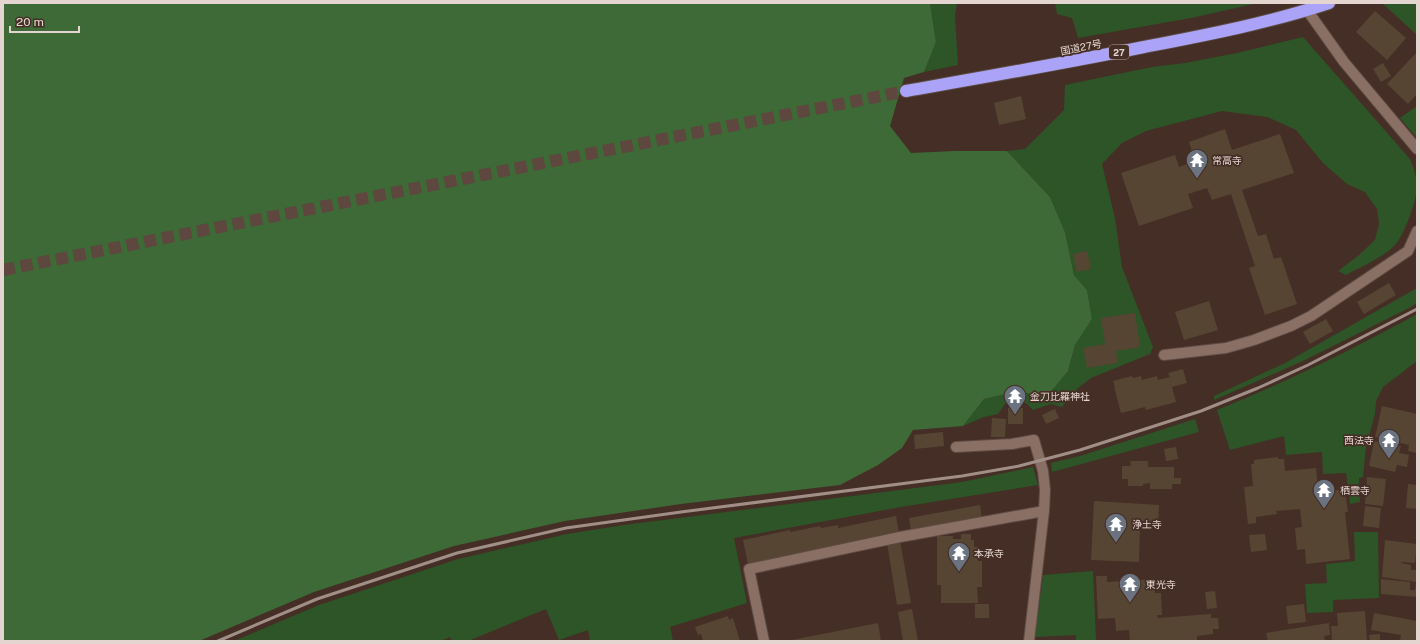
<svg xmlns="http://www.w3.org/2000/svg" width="1420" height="644" font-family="'Public Sans','Noto Sans JP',sans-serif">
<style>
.green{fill:#2d5527}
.forest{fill:#3d6a36}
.building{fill:#574534}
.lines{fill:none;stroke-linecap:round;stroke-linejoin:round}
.highway-tunnel{stroke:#5d473f;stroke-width:12;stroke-dasharray:12 6;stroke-linecap:butt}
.lane-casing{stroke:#5e4b44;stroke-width:12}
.highway-casing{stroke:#5e4b44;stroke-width:14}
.lane{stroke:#8a6f65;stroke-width:10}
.highway{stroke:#aaa3f7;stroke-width:12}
.rail{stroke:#a18e87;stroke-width:3}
.labels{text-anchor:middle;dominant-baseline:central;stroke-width:3.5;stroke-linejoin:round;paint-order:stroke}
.shield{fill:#452e25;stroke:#b5a39d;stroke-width:1}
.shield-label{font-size:9px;font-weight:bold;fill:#e5d5d0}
.street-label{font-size:10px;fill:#e5d5d0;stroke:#452e25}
.poi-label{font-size:10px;fill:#e5d5d0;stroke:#452e25;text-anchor:start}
</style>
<rect width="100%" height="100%" fill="#452e25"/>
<g class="green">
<polygon points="930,3 957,3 955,16 958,65 924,72 936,42"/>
<polygon points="1055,3 1258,3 1191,18 1078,38 1072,18 1057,14"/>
<polygon points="1382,3 1417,3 1417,35"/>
<path d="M 1303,37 L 1410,159 C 1413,167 1417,176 1417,186 C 1417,200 1405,233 1396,244 C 1383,258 1362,266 1346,275 L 1338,271 L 1359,255 L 1375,240 L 1379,224 L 1377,209 L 1365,192 L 1347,184 L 1323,163 L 1296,130 L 1267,117 L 1222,111 L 1146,131 L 1122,143 L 1102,164 L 1115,218 L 1122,267 L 1153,347 L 1150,354 L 1091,378 L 1078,388 L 1062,407 L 1051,404 L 1033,410 L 1026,403 L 1005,404 L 998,414 L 984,417 L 963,426 L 984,399 L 1019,391 L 1046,398 L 1068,371 L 1075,345 L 1092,319 L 1087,290 L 1074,275 L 1065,232 L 1050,197 L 1007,151 L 1025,149 L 1064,110 L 1065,85 L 1152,67 L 1185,63 L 1237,53 Z"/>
<polygon points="1417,106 1417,138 1400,118"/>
<polygon points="1417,288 1417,303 1411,307 1305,360 1214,400 1214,396 1285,363"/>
<path d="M 1417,314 L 1417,361 L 1383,387 L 1376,401 L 1375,414 L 1366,447 L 1363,477 L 1359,478 L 1360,502 L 1350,504 L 1346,473 L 1323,474 L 1322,452 L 1286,455 L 1284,436 L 1230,450 L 1217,410 C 1286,382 1352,350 1417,314 Z"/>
<polygon points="1195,419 1199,432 1052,472 1051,463 1080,456"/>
<polygon points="1033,467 1038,485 901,507 734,538 747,603 670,627 673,641 590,641 588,630 559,640 546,609 468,641 452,641 450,637 440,641 234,641 319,605 458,559 567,534 624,525 962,482"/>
<polygon points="1354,532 1378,532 1379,598 1333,600 1333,612 1307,613 1305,584 1327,583 1326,564 1355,561"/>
<polygon points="1093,571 1096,641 1076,641 1076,635 1035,637 1043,575"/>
</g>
<polygon class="forest" points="3,3 930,3 936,42 924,72 904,78 890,126 911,153 954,151 1007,151 1050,197 1065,232 1074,275 1087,290 1092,319 1075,345 1068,371 1046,398 1019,391 984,399 963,426 913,430 902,448 878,465 840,485 681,504 565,521 454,546 314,592 199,641 3,641"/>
<g class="building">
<polygon points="1375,11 1406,38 1387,60 1356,32"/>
<polygon points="1417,52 1417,94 1408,104 1387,84"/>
<polygon points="1383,63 1391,76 1381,82 1373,69"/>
<polygon points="1021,96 1026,119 999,125 994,103"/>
<polygon points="1225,129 1232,150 1280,134 1294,173 1242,190 1258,236 1266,234 1274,259 1281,257 1297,304 1265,315 1249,268 1255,266 1231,194 1212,200 1207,188 1188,194 1193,208 1139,226 1121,173 1175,155 1179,167 1195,161 1189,142"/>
<polygon points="1087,251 1091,269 1077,272 1073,254"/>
<polygon points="1389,283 1396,295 1364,314 1357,302"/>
<polygon points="1209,301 1218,330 1184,340 1175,312"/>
<polygon points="1135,313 1140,347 1116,351 1118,363 1087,368 1083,348 1105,344 1101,318"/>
<polygon points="1326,319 1333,331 1310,344 1303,332"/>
<polygon points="1183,369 1187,383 1172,387 1176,402 1146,410 1145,407 1121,413 1114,387 1115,387 1113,381 1132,376 1133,378 1141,376 1142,380 1157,376 1158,380 1170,377 1168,373"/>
<polygon points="1382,406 1417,414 1417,453 1408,451 1409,445 1375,437"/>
<rect x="1008" y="408" width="15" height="16"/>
<polygon points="1055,409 1059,418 1046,424 1042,415"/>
<polygon points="992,418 1006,419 1005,437 991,437"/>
<polygon points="943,432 944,446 915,449 914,435"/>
<polygon points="1374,441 1401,446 1399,453 1409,455 1407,467 1397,465 1395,472 1369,466"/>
<polygon points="1176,447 1178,459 1166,461 1164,449"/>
<polygon points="1278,457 1278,459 1284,459 1285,471 1316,468 1318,489 1331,488 1331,491 1345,489 1348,512 1345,512 1350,559 1306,564 1305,549 1297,550 1295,528 1302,527 1300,509 1276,511 1277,514 1256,517 1256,523 1248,524 1244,487 1253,486 1251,464 1254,464 1254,460"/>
<polygon points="1130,461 1148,461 1148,467 1174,467 1174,478 1181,478 1181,484 1172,484 1172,489 1150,489 1150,483 1143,484 1143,486 1128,486 1128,479 1122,479 1122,466 1131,466"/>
<polygon points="1367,477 1386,479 1383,506 1365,504"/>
<polygon points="1408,484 1417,485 1417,509 1406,508"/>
<polygon points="1094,501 1159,505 1158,527 1140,527 1139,562 1091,560"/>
<polygon points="980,505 982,519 911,531 909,518"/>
<polygon points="1365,506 1381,508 1379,528 1363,526"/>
<polygon points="896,516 899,533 748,564 743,540 790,530 790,532 820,526 821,528 838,525 838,528"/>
<polygon points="961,534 971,534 971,540 974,540 974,547 978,547 978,561 982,561 982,587 977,587 978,603 941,603 941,585 937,585 937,536 953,536 953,539 961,539"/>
<polygon points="1265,534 1267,550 1251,552 1249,535"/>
<polygon points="900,540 911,603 897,605 887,543"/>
<polygon points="1385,540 1417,544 1415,563 1402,562 1401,563 1411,565 1411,570 1417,570 1417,597 1381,594 1381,579 1410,582 1410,590 1415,590 1416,582 1382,577"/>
<polygon points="1096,576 1107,576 1107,582 1154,579 1155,593 1161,593 1162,615 1157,615 1158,618 1211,614 1211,618 1218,618 1219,629 1213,629 1213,634 1197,636 1197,640 1196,641 1130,641 1129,630 1116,631 1115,618 1098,619"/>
<polygon points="1215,591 1217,608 1207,609 1205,592"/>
<rect x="975" y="604" width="14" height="14"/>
<polygon points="1304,604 1306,622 1288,624 1286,606"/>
<polygon points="912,609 918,641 903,641 898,612"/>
<polygon points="1365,611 1367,641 1332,641 1331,626 1338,626 1337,613"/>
<polygon points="1374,613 1417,621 1417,641 1400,641 1401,635 1371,630"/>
<polygon points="728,616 729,620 733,618 740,641 703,641 701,634 698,635 695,627"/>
<polygon points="878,623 881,641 792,641 792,640"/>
<polygon points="1329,623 1330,635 1324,636 1325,641 1268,641 1266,633"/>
<polygon points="1380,634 1380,641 1370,641 1369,635"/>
</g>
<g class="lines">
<polyline class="highway-tunnel" points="3,270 906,91"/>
<g class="lane-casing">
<g id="lane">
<polyline points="1307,10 1344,62 1417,149"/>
<polyline points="1164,355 1226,348 1254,340 1291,326 1311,316 1408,251 1417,231"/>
<polyline points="956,447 1012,444 1034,440 1043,471 1045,490 1044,511 1029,641"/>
<polyline points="764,641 749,569 900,537 1044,511"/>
</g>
</g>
<g class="highway-casing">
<path id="highway" d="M 906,91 C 985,77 1065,63 1144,47 C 1206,35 1269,23 1329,3"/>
</g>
<use href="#lane" class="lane"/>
<use href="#highway" class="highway"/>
<polyline class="rail" points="218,641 317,599 457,553 566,528 681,512 962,476 1019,466 1080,450 1201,411 1258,388 1308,365 1417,309"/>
</g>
<defs>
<g id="temple-pin" transform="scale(1.15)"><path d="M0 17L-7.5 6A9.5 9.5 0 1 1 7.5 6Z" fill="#6b7280" stroke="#452e25"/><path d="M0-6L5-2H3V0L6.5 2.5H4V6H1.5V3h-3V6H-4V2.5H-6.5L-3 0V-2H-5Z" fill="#fff"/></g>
</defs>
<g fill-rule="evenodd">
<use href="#temple-pin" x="1197" y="160"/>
<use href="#temple-pin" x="1015" y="396"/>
<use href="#temple-pin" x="1389" y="440"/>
<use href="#temple-pin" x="1324" y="490"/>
<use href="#temple-pin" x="1116" y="524"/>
<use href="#temple-pin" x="959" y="553"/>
<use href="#temple-pin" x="1130" y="584"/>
</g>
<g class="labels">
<rect class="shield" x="1109" y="45" width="20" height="14" rx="3"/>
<g class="shield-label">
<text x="1119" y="52">27</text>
</g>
<g class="street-label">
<text transform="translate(1081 47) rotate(-11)">国道27号</text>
</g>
<g class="poi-label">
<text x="1212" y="160">常高寺</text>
<text x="1030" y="396">金刀比羅神社</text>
<text x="1374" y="440" text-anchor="end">西法寺</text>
<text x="1340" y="490">栖雲寺</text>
<text x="1132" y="524">浄土寺</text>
<text x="974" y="553">本承寺</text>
<text x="1146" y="584">東光寺</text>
</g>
</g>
<rect width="1420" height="644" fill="none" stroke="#e5d5d0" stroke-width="8"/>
<path d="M10 26v6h69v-6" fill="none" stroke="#e5d5d0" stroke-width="2"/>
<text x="16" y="26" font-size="12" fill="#e5d5d0" stroke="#452e25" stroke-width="3" paint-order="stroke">20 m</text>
</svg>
